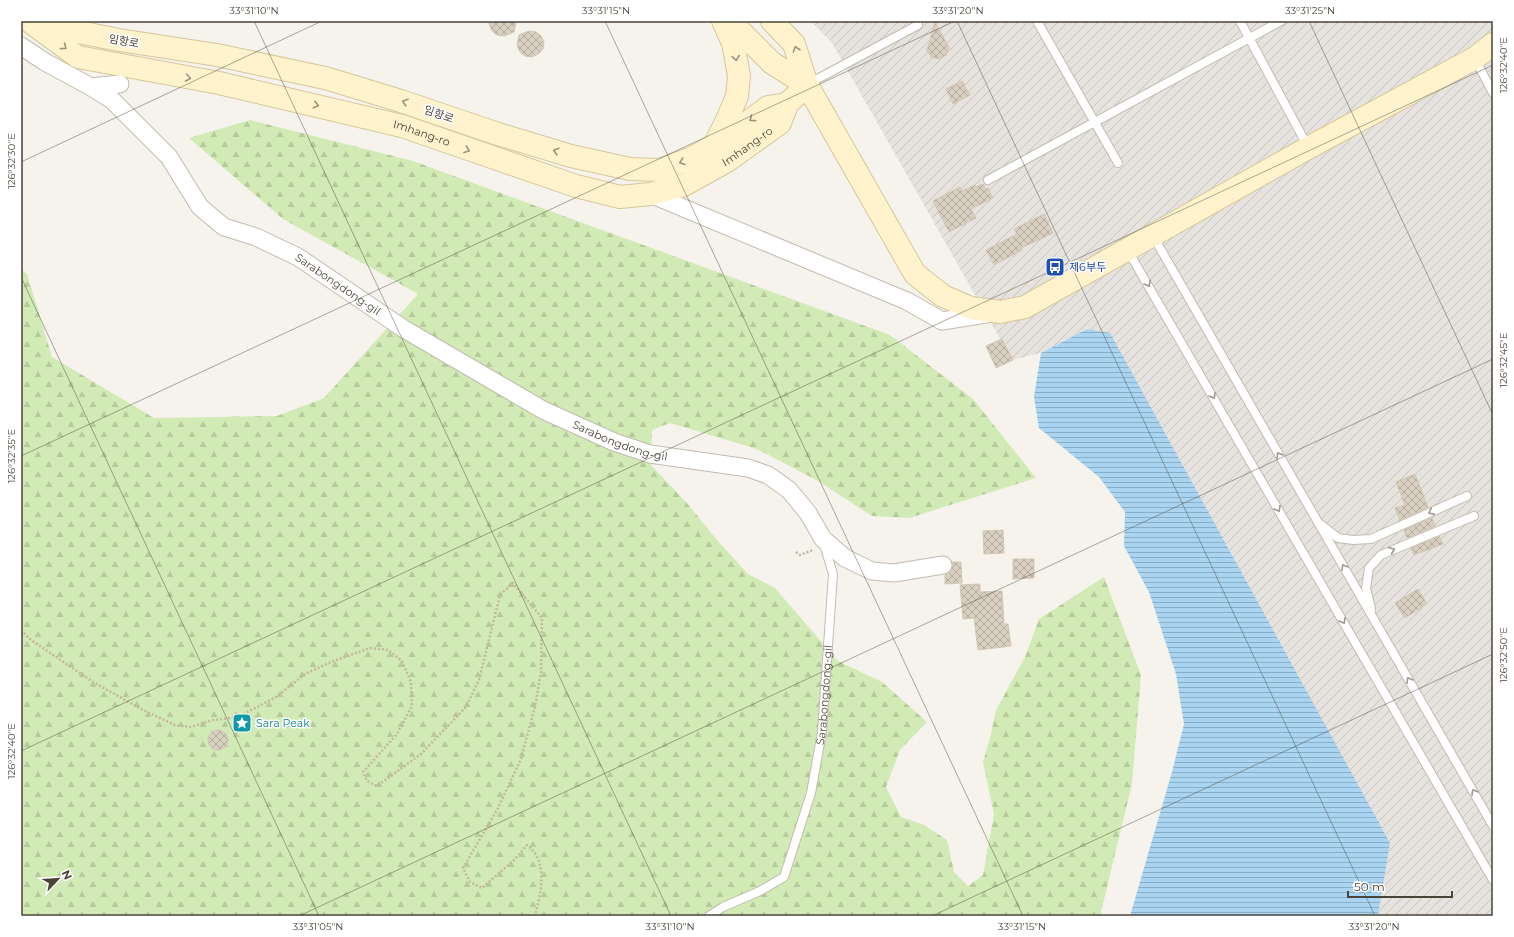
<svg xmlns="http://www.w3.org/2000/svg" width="1514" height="937" font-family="Montserrat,'Noto Sans KR',sans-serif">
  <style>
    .industrial { fill: url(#industrial-furrows) }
    .forest { fill: url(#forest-firs) }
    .water { fill: url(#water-rules) }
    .building { fill: url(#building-cross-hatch); stroke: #d3c7b4 }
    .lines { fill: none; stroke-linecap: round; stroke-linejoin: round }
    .lane-casing { stroke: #c2bbae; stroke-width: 10 }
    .street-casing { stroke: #c2bbae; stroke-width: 19 }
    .secondary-casing { stroke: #d6c79b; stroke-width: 24 }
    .path { stroke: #c4b79f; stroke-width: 2.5; stroke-dasharray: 2 2; stroke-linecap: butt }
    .lane { stroke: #fff; stroke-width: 8 }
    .street { stroke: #fff; stroke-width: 17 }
    .secondary { stroke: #fff3cd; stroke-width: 22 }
    .oneway { stroke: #9c937c }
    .oneway2 { stroke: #9c9892 }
    .ticks { fill: none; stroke: #4b4439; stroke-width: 1; stroke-opacity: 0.45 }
    .labels { text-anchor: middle; stroke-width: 3; stroke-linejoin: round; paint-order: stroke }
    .street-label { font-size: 11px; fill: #4b4439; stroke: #fff }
    .transit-label { font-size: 11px; fill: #164399; stroke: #fff; text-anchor: start }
    .culture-label { font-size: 11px; fill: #0d838f; stroke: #fff; text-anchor: start }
    .neatline { fill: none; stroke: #4b4439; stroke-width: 1.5 }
    .ticks-label { font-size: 10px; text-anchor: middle; fill: #4b4439 }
  </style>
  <defs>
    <pattern id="industrial-furrows" width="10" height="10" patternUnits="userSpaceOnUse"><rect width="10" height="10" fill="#e6e2dd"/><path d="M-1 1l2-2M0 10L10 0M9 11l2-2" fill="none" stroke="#c7c3be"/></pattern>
    <pattern id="forest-firs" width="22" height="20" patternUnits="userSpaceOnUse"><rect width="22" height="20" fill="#d2eab5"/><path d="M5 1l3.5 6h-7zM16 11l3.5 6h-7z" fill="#b6ca9c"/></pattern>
    <pattern id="water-rules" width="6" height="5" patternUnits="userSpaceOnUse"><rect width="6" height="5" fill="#a9d4f2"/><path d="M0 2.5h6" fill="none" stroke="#8caec5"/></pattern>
    <pattern id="building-cross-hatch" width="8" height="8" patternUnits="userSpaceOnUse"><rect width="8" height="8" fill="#d8cfc1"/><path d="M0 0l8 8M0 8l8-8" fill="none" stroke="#b1aa9e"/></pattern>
  </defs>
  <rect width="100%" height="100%" fill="#f6f3ec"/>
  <path class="industrial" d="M811,21H1493V916H1378L1390,843L1087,329L1041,353L1012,360L832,43Z"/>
  <path class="forest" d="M250,120L413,161L890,335L973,399L1036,478L909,518L872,516L818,481L757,449L670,423L652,430L651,465L686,502L717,540L748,574L775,588L838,661L882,682L927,722L900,750L886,787L901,817L924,825L947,840L954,872L968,886L983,875L994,814L983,762L990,738L996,710L1025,657L1039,619L1104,577L1141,675L1132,784L1100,916H21V269L27,274L52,357L154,418L277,416L324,398L418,294L283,219L189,138Z"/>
  <path class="water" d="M1087,329L1110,333L1390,843L1378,916H1130L1172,772L1184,724L1176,674L1149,592L1124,546L1125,512L1099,477L1039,428L1034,397L1041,353Z"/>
  <g class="building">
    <path d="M488,21H516L514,32L504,36L497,35L492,31Z"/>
    <path d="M935,22L949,48L946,55L938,59L931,57L927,50Z"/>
    <path d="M529,31L536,32L541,36L544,42L543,49L538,54L532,57L525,56L520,52L517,45L519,35Z"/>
    <path d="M962,81L970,95L953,104L946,89Z"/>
    <path d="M983,184L985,189L988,188L993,198L971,209L976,218L949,232L933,201L960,187L962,191L975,185L976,187Z"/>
    <path d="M1044,214L1053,233L1021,248L1022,250L994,265L986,250L1017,234L1014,229Z"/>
    <path d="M1002,339L1013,360L996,368L986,346Z"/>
    <path d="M1415,474L1428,507L1400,520L1395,508L1405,505L1396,482Z"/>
    <path d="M1432,518L1435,526L1407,538L1404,530Z"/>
    <path d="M1003,530L1004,553L984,554L983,531Z"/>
    <path d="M1439,536L1443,544L1414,555L1411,548Z"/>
    <path d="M1013,559H1034V578L1013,579Z"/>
    <path d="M952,562H961L962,583L945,584V575L949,573L952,569Z"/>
    <path d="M980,584V592L1002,591L1004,624H1008L1011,646L978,650L974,618L963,619L960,585Z"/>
    <path d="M1418,589L1427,604L1405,618L1395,603Z"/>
    <circle cx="218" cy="740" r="10"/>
  </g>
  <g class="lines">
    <defs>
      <g id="lane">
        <path d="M1037,21L1118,163"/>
        <path d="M1240,21L1308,147"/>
        <path d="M1475,59L1493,93"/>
        <path d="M808,84L918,25"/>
        <path d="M988,180L1281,21"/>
        <path d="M1153,236L1493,826"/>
        <path d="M1128,251L1493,880"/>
        <path d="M1320,524L1338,538L1353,540L1371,539L1467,496"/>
        <path d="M1371,609L1366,588L1369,568L1381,555L1474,516"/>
        <path id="s1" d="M709,916L723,907L760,891L784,877L811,793L822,732L833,574L824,544"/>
      </g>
      <g id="street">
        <path id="s2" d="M21,46L45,62L91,87L112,100L169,157L200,207L224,227L256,237L298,257L404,329L543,410L614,442L650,454L748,468L768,475L789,490L808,513L823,539L845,558L872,571L894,573L943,565"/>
        <path d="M91,87L120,84"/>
        <path d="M650,194L907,301L942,321L986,314"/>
      </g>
      <g id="secondary">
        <path id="s3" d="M29,21L78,57L219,83L402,126L576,186L620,197L650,194L684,185L727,161L780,123L787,104L807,85"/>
        <path d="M730,21L772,63L807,85"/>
        <path d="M772,21L794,44L807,85L915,274L943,296L971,308L1000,312L1025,307L1308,148L1475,58L1493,44"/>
        <path d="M38,24L119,40L217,55L325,78L401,101L498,134L571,156L630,169L660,170L692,158L714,146L727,120L737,96L739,76L733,43L723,21"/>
        <path d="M717,145L768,107L787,104"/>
      </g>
    </defs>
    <use href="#lane" class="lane-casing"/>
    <use href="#street" class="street-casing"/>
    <use href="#secondary" class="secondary-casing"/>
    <g class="path">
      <path d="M796,552L800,555L813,550"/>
      <path d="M21,630L31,640L93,682L143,710L175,725L191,727L213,720L238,717L276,697L305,674L331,662L370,648L388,650L402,661L411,682L412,706L397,734L363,772L367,781L377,786L421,754L466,707L479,680L500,595L513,583L542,618L541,672L535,706L521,759L497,810L463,868L470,882L482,888L514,860L527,845C549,862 541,893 535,916"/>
    </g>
    <use href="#lane" class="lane"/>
    <use href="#street" class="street"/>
    <use href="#secondary" class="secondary"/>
  </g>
  <defs><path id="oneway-chevron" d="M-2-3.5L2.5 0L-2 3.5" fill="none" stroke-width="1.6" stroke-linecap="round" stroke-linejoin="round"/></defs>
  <g class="oneway">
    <use href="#oneway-chevron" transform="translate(64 47) rotate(37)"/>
    <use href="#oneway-chevron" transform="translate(796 49) rotate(-109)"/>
    <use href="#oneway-chevron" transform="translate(736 58) rotate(81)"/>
    <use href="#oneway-chevron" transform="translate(188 78) rotate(10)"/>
    <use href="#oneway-chevron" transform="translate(405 102) rotate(-162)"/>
    <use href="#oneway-chevron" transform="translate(316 105) rotate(13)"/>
    <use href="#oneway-chevron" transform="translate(752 119) rotate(144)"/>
    <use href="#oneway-chevron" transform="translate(467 150) rotate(20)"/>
    <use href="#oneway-chevron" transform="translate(556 151) rotate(-163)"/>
    <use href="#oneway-chevron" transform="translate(682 162) rotate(160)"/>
  </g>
  <g class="oneway2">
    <use href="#oneway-chevron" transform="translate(1148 284) rotate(60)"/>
    <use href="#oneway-chevron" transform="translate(1213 396) rotate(60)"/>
    <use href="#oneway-chevron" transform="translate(1279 455) rotate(-120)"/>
    <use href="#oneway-chevron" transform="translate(1278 509) rotate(60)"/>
    <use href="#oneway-chevron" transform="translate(1431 512) rotate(156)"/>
    <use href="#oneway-chevron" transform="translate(1392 550) rotate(-23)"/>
    <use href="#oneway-chevron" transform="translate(1344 567) rotate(-120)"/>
    <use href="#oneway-chevron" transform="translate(1343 621) rotate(60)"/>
    <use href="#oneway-chevron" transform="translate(1409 680) rotate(-120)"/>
    <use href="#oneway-chevron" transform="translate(1474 792) rotate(-120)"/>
  </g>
  <path class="ticks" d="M254,21L671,916M605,21L1023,916M957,21L1375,916M1309,21L1493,415M21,162L322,21M21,277L319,916M21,456L955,21M21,751L1493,65M299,916L1493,359M932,916L1493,654"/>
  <defs>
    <symbol id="bus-square" viewBox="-11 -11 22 22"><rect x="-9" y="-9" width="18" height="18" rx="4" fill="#1a4fb4" stroke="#fff"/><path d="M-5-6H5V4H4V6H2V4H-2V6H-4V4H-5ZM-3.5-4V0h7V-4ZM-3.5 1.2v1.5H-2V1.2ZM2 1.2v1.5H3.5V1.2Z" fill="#fff"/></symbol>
    <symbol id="sight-square" viewBox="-11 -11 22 22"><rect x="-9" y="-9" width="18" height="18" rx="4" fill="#0f9aa8" stroke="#fff"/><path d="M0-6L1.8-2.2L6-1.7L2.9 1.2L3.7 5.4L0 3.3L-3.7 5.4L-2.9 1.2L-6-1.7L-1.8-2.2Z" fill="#fff"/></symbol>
  </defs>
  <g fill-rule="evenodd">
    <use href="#bus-square" x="1044" y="256" width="22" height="22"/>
    <use href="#sight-square" x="231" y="712" width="22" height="22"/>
  </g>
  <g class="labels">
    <g class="street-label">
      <text transform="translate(124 41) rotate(10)" y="4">임항로</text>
      <text transform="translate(439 114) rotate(19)" y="4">임항로</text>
      <text dy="4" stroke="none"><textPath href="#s3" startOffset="413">Imhang-ro</textPath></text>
      <text dy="4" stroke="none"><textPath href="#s3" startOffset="761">Imhang-ro</textPath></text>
      <text dy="4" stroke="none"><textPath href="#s2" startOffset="405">Sarabongdong-gil</textPath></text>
      <text dy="4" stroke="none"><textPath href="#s2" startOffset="729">Sarabongdong-gil</textPath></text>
      <text dy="4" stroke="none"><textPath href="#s1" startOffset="272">Sarabongdong-gil</textPath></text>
    </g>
    <g class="transit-label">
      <text x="1069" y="271">제6부두</text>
    </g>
    <g class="culture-label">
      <text x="256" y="727">Sara Peak</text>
    </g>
  </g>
  <rect width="1514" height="937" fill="none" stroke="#ffffff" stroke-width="44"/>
  <g transform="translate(58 879) rotate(65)" stroke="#ffffff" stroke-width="3" paint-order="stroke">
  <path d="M0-3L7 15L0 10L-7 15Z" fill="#4b4439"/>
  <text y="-6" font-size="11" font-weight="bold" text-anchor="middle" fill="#4b4439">N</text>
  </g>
  <path d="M1348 891v6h104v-6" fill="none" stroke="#4b4439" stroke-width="2"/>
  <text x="1354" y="891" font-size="12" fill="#4b4439" stroke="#ffffff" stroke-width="3" paint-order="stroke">50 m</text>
  <rect x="22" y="22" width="1470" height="893" class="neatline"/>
  <g class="ticks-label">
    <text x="254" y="14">33°31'10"N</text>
    <text x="606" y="14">33°31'15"N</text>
    <text x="958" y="14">33°31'20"N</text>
    <text x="1310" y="14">33°31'25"N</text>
    <text transform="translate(1503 65) rotate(-90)" y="4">126°32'40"E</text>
    <text transform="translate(11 161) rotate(-90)" y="4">126°32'30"E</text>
    <text transform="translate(1503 360) rotate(-90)" y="4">126°32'45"E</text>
    <text transform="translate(11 456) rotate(-90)" y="4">126°32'35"E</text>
    <text transform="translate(1503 655) rotate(-90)" y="4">126°32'50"E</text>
    <text transform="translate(11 751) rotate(-90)" y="4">126°32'40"E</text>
    <text x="318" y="930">33°31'05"N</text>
    <text x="670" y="930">33°31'10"N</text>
    <text x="1022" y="930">33°31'15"N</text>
    <text x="1374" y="930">33°31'20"N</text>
  </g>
</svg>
